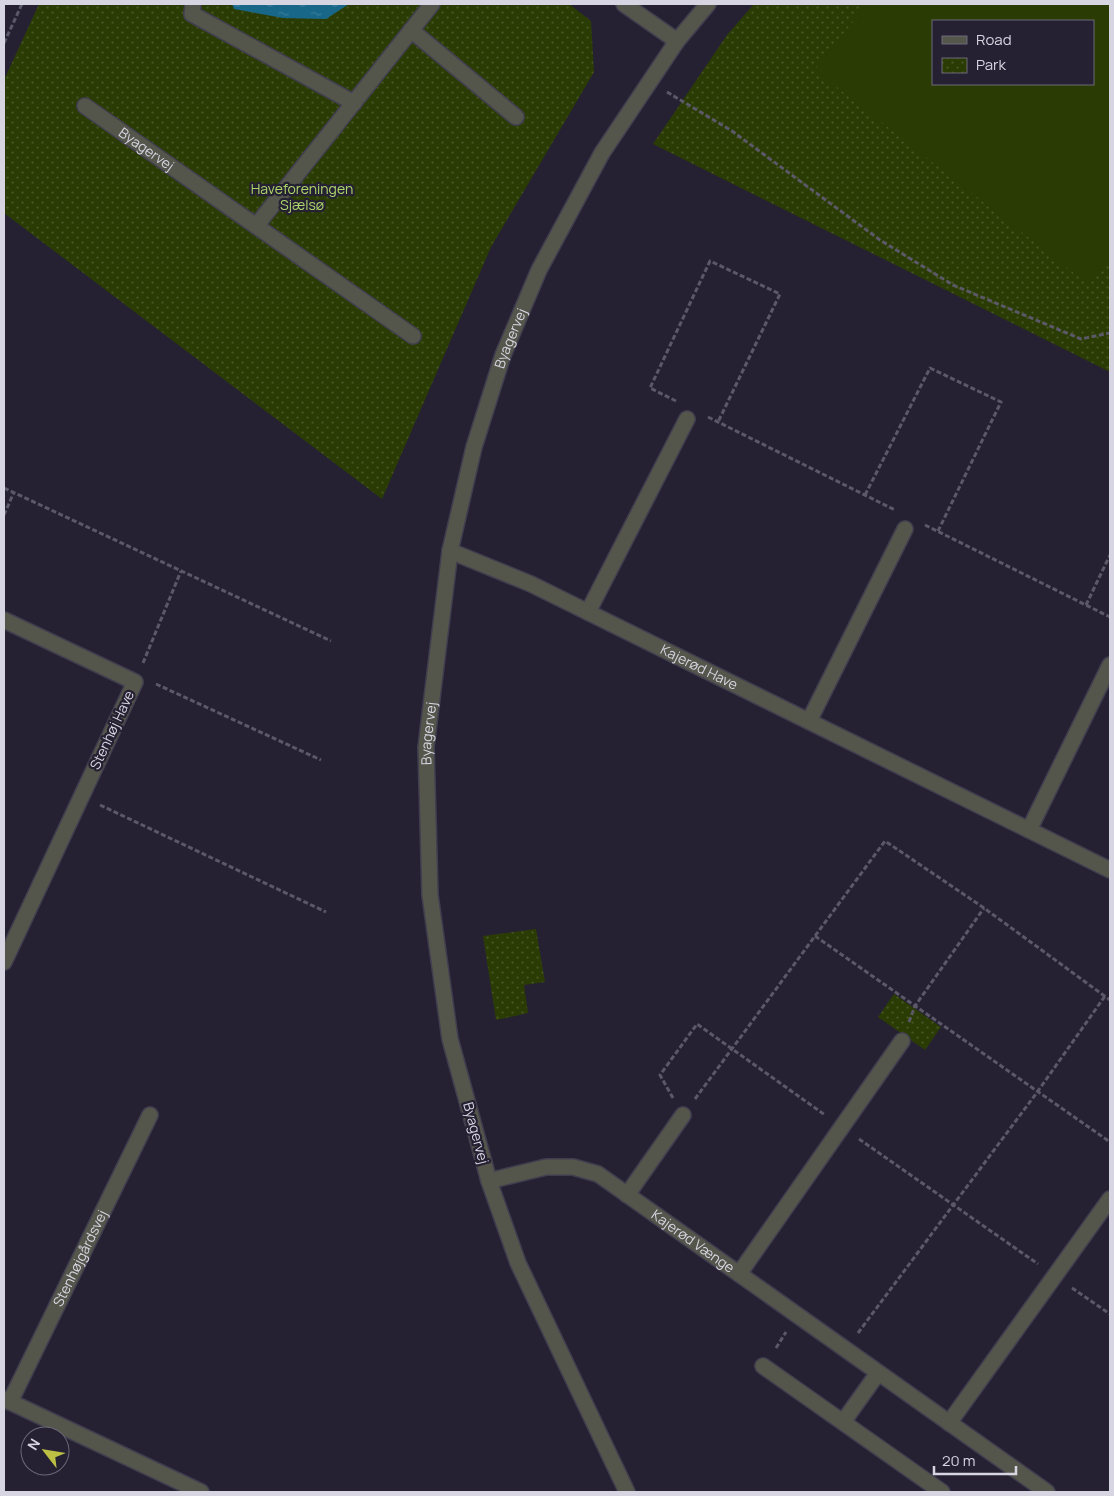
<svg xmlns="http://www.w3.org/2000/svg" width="1114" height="1496" font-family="Manrope,sans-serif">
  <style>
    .park { fill: url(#park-dots); fill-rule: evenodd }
    .pitch { fill: #2a3c03; fill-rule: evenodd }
    .water { fill: url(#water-ripples) }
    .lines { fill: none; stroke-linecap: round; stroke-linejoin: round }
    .minor-casing { stroke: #413e4f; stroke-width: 18 }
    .path { stroke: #5b5868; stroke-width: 3; stroke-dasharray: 5 2.5; stroke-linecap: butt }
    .minor { stroke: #54564c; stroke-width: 15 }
    .labels { text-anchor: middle; stroke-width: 4.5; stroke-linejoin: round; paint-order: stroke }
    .street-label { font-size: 14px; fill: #d7d5e1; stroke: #252133 }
    .park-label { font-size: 14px; fill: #add66b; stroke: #252133 }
  </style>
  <defs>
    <pattern id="park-dots" width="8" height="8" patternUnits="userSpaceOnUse" patternTransform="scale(1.25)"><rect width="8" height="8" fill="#2a3c03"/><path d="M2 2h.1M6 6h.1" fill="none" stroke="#485727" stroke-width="1.8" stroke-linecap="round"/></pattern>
    <pattern id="water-ripples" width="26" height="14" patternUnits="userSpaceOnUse" patternTransform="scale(1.25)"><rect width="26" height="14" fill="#186788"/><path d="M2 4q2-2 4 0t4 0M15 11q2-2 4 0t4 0" fill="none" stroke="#397c98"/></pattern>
  </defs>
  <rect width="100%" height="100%" fill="#252133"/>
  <g class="park">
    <path d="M39,4H569L591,21L594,72L491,247L382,499L4,213V80Z"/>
    <path d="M754,4H1110V372L653,144L727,35ZM933,21H1093V84H933Z"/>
    <path d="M536,929L545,982L524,985L528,1013L496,1020L483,936Z"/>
    <path d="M894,994L941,1027L925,1050L878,1017Z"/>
  </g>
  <path class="pitch" d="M867,4H1110V258L1089,285L815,70ZM933,21H1093V84H933Z"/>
  <path class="water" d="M232,4H349L326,19L283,18L234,9Z"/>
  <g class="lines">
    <defs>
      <g id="minor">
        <path d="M193,4L192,14L354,103"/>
        <path d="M624,4L677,41"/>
        <path d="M411,30L516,117"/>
        <path id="s1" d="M85,106L413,336"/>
        <path d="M256,226L432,4"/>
        <path id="s2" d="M450,551L531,584L1110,870"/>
        <path d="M588,612L687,419"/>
        <path d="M4,620L135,682L4,962"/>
        <path d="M809,721L905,529"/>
        <path d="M1029,830L1110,665"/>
        <path id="s3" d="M489,1181L546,1167H573L598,1174L1047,1492"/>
        <path d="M627,1195L683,1115"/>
        <path d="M739,1274L902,1041"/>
        <path d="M763,1366L942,1492"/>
        <path d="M4,1399L201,1492"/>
        <path id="s4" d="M10,1402L150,1115"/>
        <path d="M843,1422L878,1373"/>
        <path d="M949,1423L1110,1199"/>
        <path id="s5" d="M627,1492L518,1263L489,1181L450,1039L430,895L426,747L450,551L474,447L503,355L539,270L602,153L677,41L708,4"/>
      </g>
    </defs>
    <use href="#minor" class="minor-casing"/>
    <g class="path">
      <path d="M4,43L22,4"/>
      <path d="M667,92L732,131L880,240L953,285L1081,339L1110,333"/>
      <path d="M676,401L650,388L710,261L780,294L718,422"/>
      <path d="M708,417L895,510"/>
      <path d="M4,488L331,641"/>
      <path d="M865,495L930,368L1001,402L938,531"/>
      <path d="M4,515L14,492"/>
      <path d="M925,525L1110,617"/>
      <path d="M1086,605L1110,555"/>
      <path d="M143,663L181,571"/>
      <path d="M156,684L321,760"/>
      <path d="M100,805L326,912"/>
      <path d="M815,936L1110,1142"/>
      <path d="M909,1022L915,1006L984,908"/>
      <path d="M673,1098L660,1075L697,1024L825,1115"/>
      <path d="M695,1099L885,841L984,908L1110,1000"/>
      <path d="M859,1139L1038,1264"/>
      <path d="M1072,1288L1110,1314"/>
      <path d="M858,1333L1038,1091L1105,996"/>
      <path d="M776,1348L786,1332"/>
    </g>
    <use href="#minor" class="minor"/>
  </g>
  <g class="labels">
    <g class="street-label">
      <text dy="5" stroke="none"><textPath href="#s1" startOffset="75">Byagervej</textPath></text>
      <text dy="5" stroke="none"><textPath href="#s5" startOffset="1200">Byagervej</textPath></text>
      <text dy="5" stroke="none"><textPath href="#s2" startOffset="275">Kajerød Have</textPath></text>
      <text transform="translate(112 730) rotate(-65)" y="5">Stenhøj Have</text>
      <text dy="5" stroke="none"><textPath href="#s5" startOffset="795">Byagervej</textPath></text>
      <text transform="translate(476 1133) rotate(75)" y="5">Byagervej</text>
      <text dy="5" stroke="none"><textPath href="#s3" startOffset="228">Kajerød Vænge</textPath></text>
      <text dy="5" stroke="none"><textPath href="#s4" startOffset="160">Stenhøjgårdsvej</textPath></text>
    </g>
    <g class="park-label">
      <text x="302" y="194">Haveforeningen<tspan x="302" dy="16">Sjælsø</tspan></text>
    </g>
  </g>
  <rect width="1114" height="1496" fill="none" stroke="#d7d5e1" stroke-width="10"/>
  <rect x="932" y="20" width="162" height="65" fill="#252133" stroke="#6c6979"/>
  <rect x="942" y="36" width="25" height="8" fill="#54564c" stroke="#6c6979"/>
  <text x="976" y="45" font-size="15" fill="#d7d5e1">Road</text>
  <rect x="942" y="58" width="25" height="15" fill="url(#park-dots)" stroke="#6c6979"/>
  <text x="976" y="70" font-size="15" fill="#d7d5e1">Park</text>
  <g transform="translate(45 1451) rotate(301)"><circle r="24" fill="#252133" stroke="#6c6979"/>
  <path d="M0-4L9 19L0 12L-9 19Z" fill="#bcbf44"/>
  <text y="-8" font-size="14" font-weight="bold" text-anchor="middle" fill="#d7d5e1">N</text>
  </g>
  <path d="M934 1466v8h82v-8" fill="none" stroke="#d7d5e1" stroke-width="2.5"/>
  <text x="942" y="1466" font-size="15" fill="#d7d5e1" stroke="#252133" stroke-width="4" paint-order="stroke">20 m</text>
</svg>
